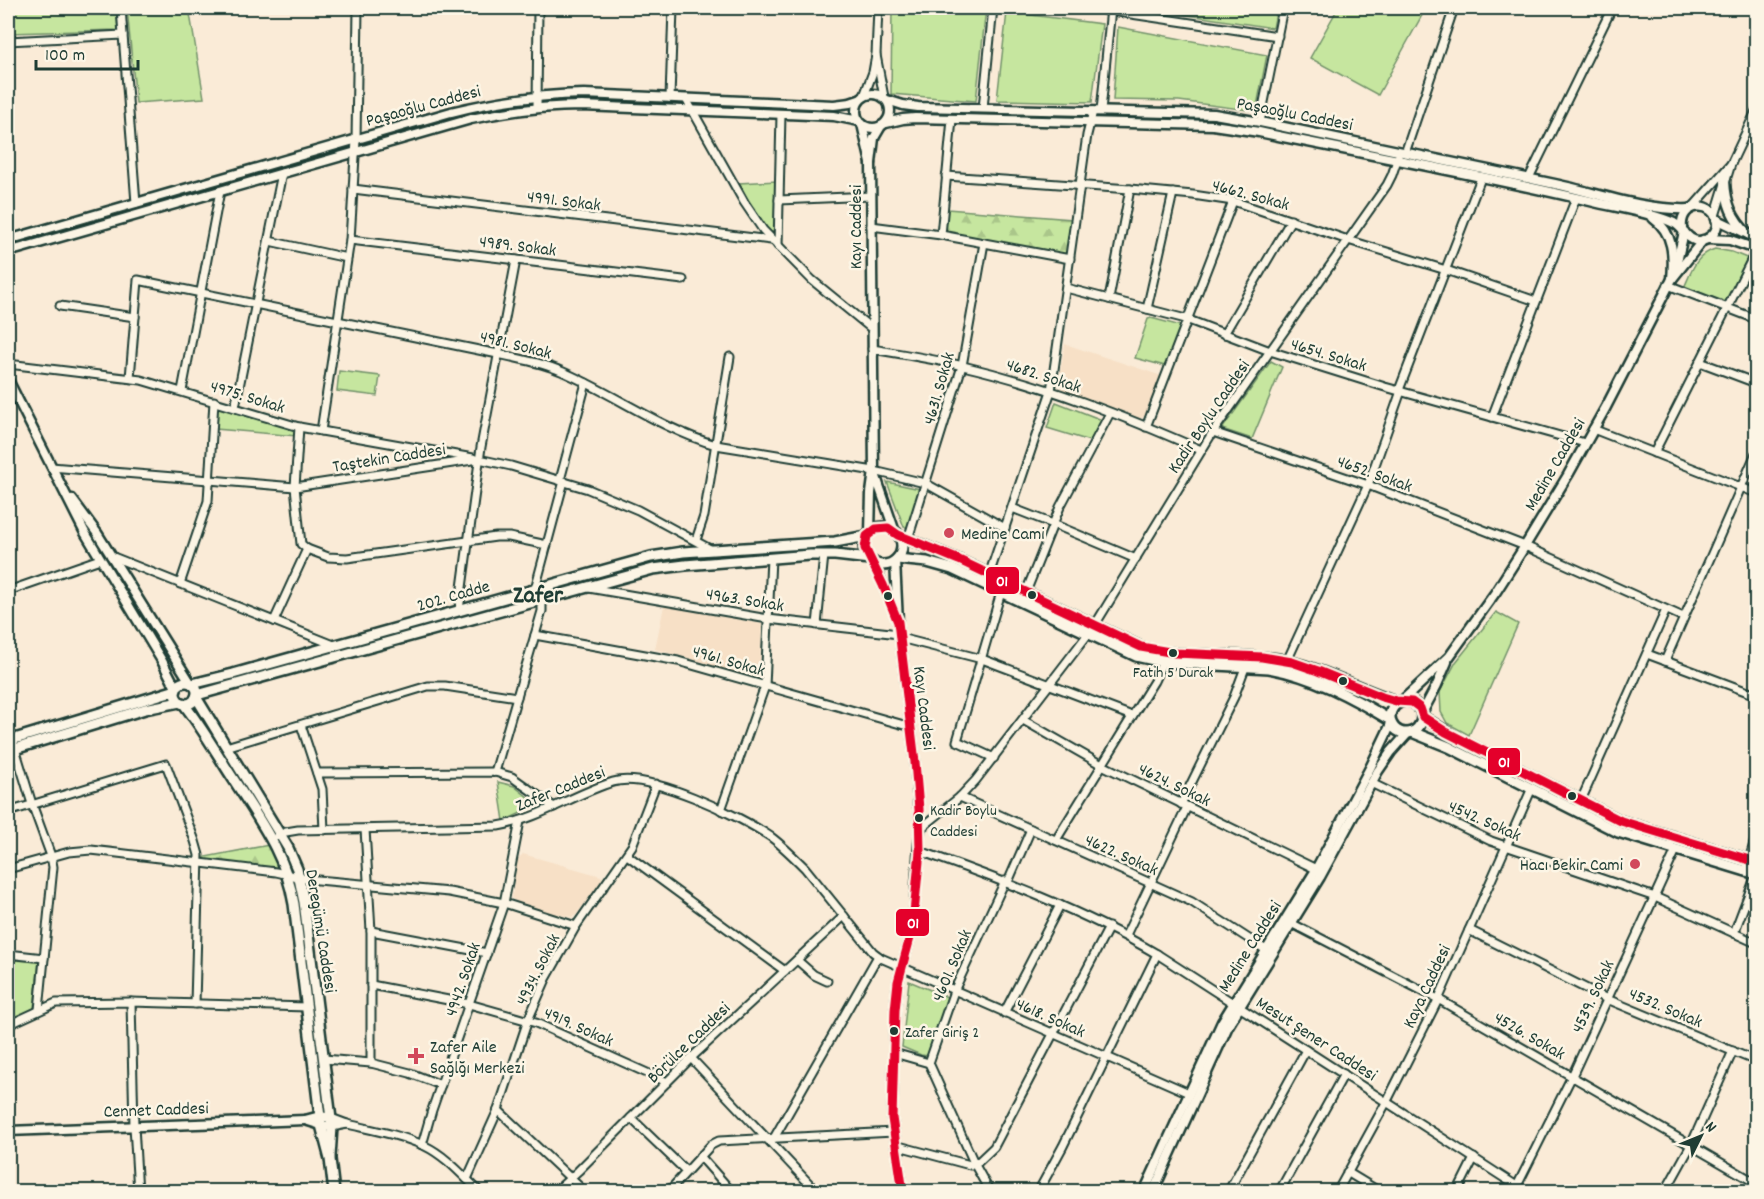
<svg xmlns="http://www.w3.org/2000/svg" width="1764" height="1199" font-family="Dekko,sans-serif">
  <style>
    .built { fill: #f7e0c6 }
    .green { fill: #c6e69f; stroke: #72926a; stroke-width: 1.5 }
    .forest { fill: url(#forest-firs); stroke: #72926a; stroke-width: 1.5 }
    .lines { fill: none; stroke-linecap: round; stroke-linejoin: round }
    .minor-casing { stroke: #1f3d34; stroke-width: 11 }
    .tertiary-casing { stroke: #1f3d34; stroke-width: 13 }
    .secondary-casing { stroke: #1f3d34; stroke-width: 14 }
    .minor { stroke: #fcf5e5; stroke-width: 7 }
    .tertiary { stroke: #fcf5e5; stroke-width: 8 }
    .secondary { stroke: #fcf5e5; stroke-width: 9 }
    .bus-1-casing { stroke: #fcf5e5; stroke-width: 14 }
    .bus-1 { stroke: #e4002b; stroke-width: 9 }
    .poi-dot { fill: #d1495b; stroke: #fcf5e5; stroke-width: 2 }
    .bus-dot { fill: #1f3d34; stroke: #fcf5e5; stroke-width: 2 }
    .labels { text-anchor: middle; stroke-width: 5; stroke-linejoin: round; paint-order: stroke }
    .bus-label { font-size: 16px; fill: #1f3d34; stroke: #fcf5e5; text-anchor: start }
    .street-label { font-size: 18px; fill: #1f3d34; stroke: #fcf5e5 }
    .poi-label { font-size: 18px; fill: #1f3d34; stroke: #fcf5e5; text-anchor: start }
    .district-label { font-size: 24px; font-weight: bold; fill: #1f3d34; stroke: #fcf5e5 }
    .line-badge { stroke: #fcf5e5; stroke-width: 2 }
    .badge-label { font-size: 16px; text-anchor: middle; font-weight: bold; fill: #fff }
  </style>
  <defs>
    <pattern id="forest-firs" width="22" height="20" patternUnits="userSpaceOnUse" patternTransform="scale(1.5)"><rect width="22" height="20" fill="#c6e69f"/><path d="M5 1l3.5 6h-7zM16 11l3.5 6h-7z" fill="#aac68a"/></pattern>
  </defs>
  <rect width="100%" height="100%" fill="#faebd7"/>
  <filter id="ink" filterUnits="userSpaceOnUse"><feTurbulence type="fractalNoise" baseFrequency=".0167" numOctaves="2"/><feDisplacementMap in="SourceGraphic" scale="12" xChannelSelector="R" yChannelSelector="G"/><feConvolveMatrix kernelMatrix="1 2 1 2 8 2 1 2 1" color-interpolation-filters="sRGB"/></filter>
  <g filter="url(#ink)">
    <g class="built">
      <path d="M1065,344L1162,376L1145,416L1139,419L1132,417L1065,392L1058,384Z"/>
      <path d="M664,606L762,624L759,679L655,649Z"/>
      <path d="M523,854L601,876L603,879L576,915L572,917L554,914L516,902L512,898L517,860Z"/>
    </g>
    <g class="green">
      <path d="M8,8H116L118,30L8,33Z"/>
      <path d="M127,8H189L204,98L136,103Z"/>
      <path d="M892,8H986L976,101L891,94Z"/>
      <path d="M1143,8H1277L1273,28Z"/>
      <path d="M1338,8H1426L1378,95L1310,58Z"/>
      <path d="M1007,12L1102,24L1092,102L997,100Z"/>
      <path d="M1118,27L1267,55L1256,111L1179,101L1113,100Z"/>
      <path d="M777,181V226L771,234L759,219L739,183Z"/>
      <path d="M1715,249L1732,252L1749,259L1726,306L1683,290C1691,273 1695,255 1715,249Z"/>
      <path d="M1151,318L1181,326L1165,366L1135,358L1148,319Z"/>
      <path d="M1271,361L1282,367L1252,439L1222,429Z"/>
      <path d="M339,371L380,376L377,396L337,391Z"/>
      <path d="M1056,402L1102,420L1090,441L1047,428Z"/>
      <path d="M216,406L298,428L297,436L215,429Z"/>
      <path d="M887,482L920,489L921,491L910,527H904Z"/>
      <path d="M1496,612L1518,624L1469,735L1447,723L1441,712L1440,692L1456,662Z"/>
      <path d="M498,782L514,786L538,805L504,821Z"/>
      <path d="M8,960L39,961L34,1008L8,1022Z"/>
      <path d="M909,981L947,997L929,1056L921,1055L902,1047Z"/>
    </g>
    <g class="forest">
      <path d="M947,209L1072,219L1067,255L946,233Z"/>
      <path d="M269,845L278,862L279,868L205,861V857Z"/>
    </g>
    <g class="lines">
      <defs>
        <g id="minor">
          <path d="M1091,8L1278,36"/>
          <path d="M123,35L136,203"/>
          <path d="M8,41L123,35L121,8"/>
          <path d="M876,55L878,8"/>
          <path d="M864,96L873,72L876,55L884,97"/>
          <path d="M670,98L673,8"/>
          <path d="M686,99L744,202L763,230L812,280L872,329"/>
          <path d="M537,108L538,8"/>
          <path d="M983,108L993,8"/>
          <path d="M1101,111L1111,8"/>
          <path d="M1260,122L1283,8"/>
          <path d="M1405,153L1454,8"/>
          <path d="M1731,164L1756,111"/>
          <path d="M946,176L1130,189L1193,195L1233,201L1348,240L1446,270L1536,301"/>
          <path d="M1529,178L1612,8"/>
          <path d="M353,189L771,240"/>
          <path d="M779,200L871,196"/>
          <path d="M1693,207L1731,164L1715,216"/>
          <path d="M871,226L941,235L1070,259"/>
          <path d="M941,235L952,119"/>
          <path d="M350,240L683,280"/>
          <path d="M269,241L347,258"/>
          <path d="M778,246L781,114"/>
          <path d="M1668,285L1756,319"/>
          <path d="M1066,288L1186,319L1270,351L1385,387L1585,443"/>
          <path d="M1109,299L1130,189"/>
          <path d="M60,306L135,317"/>
          <path d="M1147,309L1173,193"/>
          <path d="M1224,334L1291,220"/>
          <path d="M872,349C902,354 933,359 963,366C1045,385 1124,416 1201,450"/>
          <path d="M1700,362L1756,383"/>
          <path d="M8,364L141,380L299,427L473,458"/>
          <path d="M130,378L138,280L498,354C519,359 541,362 561,371C613,393 661,429 716,445L874,471L925,483L1005,528"/>
          <path d="M1399,390L1481,178"/>
          <path d="M182,391L220,191"/>
          <path d="M235,407L282,173"/>
          <path d="M1492,417L1576,198"/>
          <path d="M1146,427L1233,201"/>
          <path d="M1593,429L1756,493"/>
          <path d="M321,431L350,240L356,140L358,8"/>
          <path d="M1213,432L1368,485L1525,546L1683,617"/>
          <path d="M1654,453L1756,251"/>
          <path d="M51,467L295,487L479,459L511,466L588,489L638,510L712,550"/>
          <path d="M560,480L586,383"/>
          <path d="M1012,508L1053,524L1136,559"/>
          <path d="M908,539L962,366L984,243"/>
          <path d="M696,540L704,516L730,357"/>
          <path d="M307,549L328,557L347,558L496,537H509L547,545"/>
          <path d="M111,556L334,645"/>
          <path d="M989,575L1051,391L1087,135L1093,111"/>
          <path d="M180,584L208,501L214,401"/>
          <path d="M589,588L768,619L899,634"/>
          <path d="M535,589L564,481"/>
          <path d="M8,591L100,559"/>
          <path d="M1026,592L1060,507L1110,413"/>
          <path d="M459,610L481,447L516,260"/>
          <path d="M274,621L307,549L301,544L295,487L299,427"/>
          <path d="M817,625L824,555"/>
          <path d="M535,635L678,661L911,727"/>
          <path d="M900,638L982,659L1132,716"/>
          <path d="M1647,654L1756,695"/>
          <path d="M1287,661L1368,485L1401,391"/>
          <path d="M1665,661L1756,453"/>
          <path d="M1023,720L1102,765L1316,869"/>
          <path d="M301,725L322,789L324,830"/>
          <path d="M14,745L32,804L51,856L53,867L39,1010"/>
          <path d="M226,747L428,686H445L517,697"/>
          <path d="M994,758L957,741L1004,582"/>
          <path d="M495,772L542,611V587"/>
          <path d="M317,773L495,772L512,777L554,807"/>
          <path d="M1371,783L1491,841L1655,897L1756,943"/>
          <path d="M960,797L1192,902L1266,950"/>
          <path d="M1181,804L1234,697L1246,665"/>
          <path d="M1579,805L1666,610"/>
          <path d="M721,810L765,686L771,558"/>
          <path d="M8,812L166,764L195,841L199,855L195,1004"/>
          <path d="M365,829L371,931V1063"/>
          <path d="M920,829L960,797L976,780L1095,625L1211,435L1387,185L1392,175L1398,157"/>
          <path d="M277,836L286,832L298,830L498,826C539,819 574,794 613,782C649,771 740,816 771,837C783,846 794,857 805,868L873,952L881,958L1189,1093"/>
          <path d="M1056,840L1154,681L1161,666L1165,651"/>
          <path d="M920,851C1001,880 1082,910 1157,954L1526,1192"/>
          <path d="M627,855L785,971"/>
          <path d="M8,869L69,852L91,850L109,852L276,872L307,879L449,892L504,903L576,926"/>
          <path d="M1746,871L1756,836"/>
          <path d="M1008,882L1031,829"/>
          <path d="M1287,921L1438,999L1756,1183"/>
          <path d="M1469,930L1607,999L1756,1061"/>
          <path d="M371,931L487,953"/>
          <path d="M1734,933L1756,875"/>
          <path d="M1126,935L1187,807"/>
          <path d="M8,954L44,958"/>
          <path d="M797,960L814,975L827,981"/>
          <path d="M371,985L469,1004L536,1023L667,1082"/>
          <path d="M131,1002L134,1126L138,1192"/>
          <path d="M1004,1013L1060,905"/>
          <path d="M8,1025L56,1003L131,1002L307,1007"/>
          <path d="M894,1053L929,1063"/>
          <path d="M691,1058L817,1192"/>
          <path d="M324,1059L371,1063L410,1073L441,1085"/>
          <path d="M498,1110L585,1192"/>
          <path d="M331,1118L347,1124L332,1127"/>
          <path d="M631,1118L686,1171"/>
          <path d="M347,1124C373,1130 401,1135 425,1146C446,1156 463,1176 480,1192"/>
          <path d="M774,1138L878,956"/>
          <path d="M422,1145L432,1110L504,903L520,821"/>
          <path d="M895,1145L970,1165H975L994,1147L1109,927"/>
          <path d="M700,1156L732,1192"/>
          <path d="M1347,1172L1380,1192"/>
          <path d="M467,1179L498,1110L528,1020L546,979L576,926L632,846L656,784"/>
          <path d="M1517,1186L1572,1076L1676,850"/>
          <path d="M555,1192L578,1171L691,1058L844,916"/>
          <path d="M668,1192L711,1145L719,1141L894,1132"/>
          <path d="M990,1192L975,1165L929,1063L954,991L1005,881"/>
          <path d="M1038,1192L1063,1146L1157,954"/>
          <path d="M1228,1192L1306,1050"/>
          <path d="M1279,1192L1344,1074"/>
          <path d="M1337,1192L1387,1101L1438,1000L1532,788"/>
          <path d="M1457,1192L1474,1158"/>
          <path d="M1665,1192L1691,1145L1733,1051"/>
        </g>
        <g id="tertiary">
          <circle cx="873" cy="111" r="17"/>
          <path d="M887,100L903,105L918,107L1214,114L1260,122C1358,143 1457,163 1555,184C1599,193 1644,211 1690,209"/>
          <path d="M886,123L903,119L915,118L1213,125L1259,132C1369,155 1481,175 1590,201C1617,208 1650,212 1674,223C1684,228 1687,241 1699,241C1708,241 1717,233 1717,224C1716,199 1679,201 1682,228"/>
          <path d="M862,124L871,163L874,138L881,126"/>
          <path d="M871,163L874,471"/>
          <path d="M1725,181C1726,203 1732,219 1748,234"/>
          <path d="M1716,219L1756,238"/>
          <path d="M1708,239L1730,240L1756,249"/>
          <path d="M8,240L451,112C495,101 539,95 584,94L834,105L850,103L859,100"/>
          <path d="M8,252L471,119C508,111 544,106 582,106L834,116L859,121"/>
          <path d="M1676,266L1684,232"/>
          <path d="M1672,279L1703,240"/>
          <path d="M8,380L84,531L162,661L176,688"/>
          <path d="M72,499L97,533L190,682"/>
          <path d="M870,533L871,493L874,471L895,532"/>
          <path d="M873,561L895,614"/>
          <path d="M895,561L898,622L915,762L920,829L914,913L911,934L898,982L895,1010L892,1118L903,1192"/>
          <path d="M1403,700L1449,657L1495,593L1525,546L1568,475L1606,407L1672,279C1674,256 1674,233 1653,218"/>
          <path d="M1422,713L1437,685L1447,662"/>
          <path d="M331,1118L320,1116L305,1120L321,1125L332,1127"/>
          <path d="M8,1131L305,1120"/>
          <path d="M1144,1192L1222,1022L1314,873L1371,766L1391,724"/>
          <path d="M1153,1192L1228,1026L1320,877L1378,771L1391,752L1408,733"/>
        </g>
        <g id="secondary">
          <circle cx="883" cy="546" r="19"/>
          <path d="M898,535L959,560L1141,647C1185,659 1233,652 1278,659C1320,667 1359,689 1399,702"/>
          <path d="M897,559L927,562L952,569L1136,656L1163,662L1269,668C1313,676 1352,697 1390,720"/>
          <circle cx="186" cy="693" r="11"/>
          <path d="M192,684L233,674L651,557L683,552L835,542L867,536"/>
          <path d="M197,695L653,569L685,565L810,555H835L870,559"/>
          <path d="M196,697L288,848L297,869L304,902L332,1127L330,1157"/>
          <circle cx="1406" cy="717" r="16"/>
          <path d="M183,703C202,727 217,754 234,780C260,821 286,855 294,904L321,1125L330,1159L334,1192"/>
          <path d="M1423,717L1455,737L1621,821L1756,862"/>
          <path d="M1412,732L1449,747L1618,832L1756,874"/>
          <path d="M8,741L176,690"/>
          <path d="M8,751L145,709L180,702"/>
        </g>
      </defs>
      <use href="#minor" class="minor-casing"/>
      <use href="#tertiary" class="tertiary-casing"/>
      <use href="#secondary" class="secondary-casing"/>
      <use href="#minor" class="minor"/>
      <use href="#tertiary" class="tertiary"/>
      <use href="#secondary" class="secondary"/>
      <defs>
        <path id="bus-1" d="M903,1192L892,1118L895,1010L898,982L911,934L914,913L920,851L919,809L915,762L898,622L883,585L865,548L867,536L876,529L888,528L898,535L959,560L1141,647L1175,653L1262,657L1292,662L1318,671L1382,697L1396,701L1412,702L1420,708L1423,717L1446,732L1621,821L1756,862"/>
      </defs>
      <use href="#bus-1" class="bus-1-casing"/>
      <use href="#bus-1" class="bus-1"/>
    </g>
  </g>
  <g class="poi-dot">
    <circle cx="949" cy="533" r="6"/>
    <circle cx="1635" cy="864" r="6"/>
    <path d="M413 1047h6v6h6v6h-6v6h-6v-6h-6v-6h6z"/>
  </g>
  <g class="bus-dot">
    <circle cx="1032" cy="595" r="5"/>
    <circle cx="888" cy="596" r="5"/>
    <circle cx="1173" cy="653" r="5"/>
    <circle cx="1343" cy="681" r="5"/>
    <circle cx="1572" cy="796" r="5"/>
    <circle cx="919" cy="818" r="5"/>
    <circle cx="894" cy="1031" r="5"/>
  </g>
  <g class="labels">
    <g class="bus-label">
      <text x="1173" y="677" text-anchor="middle">Fatih 5 Durak</text>
      <text x="930" y="815">Kadir Boylu<tspan x="930" dy="21">Caddesi</tspan></text>
      <text x="905" y="1037">Zafer Giriş 2</text>
    </g>
    <g class="street-label">
      <text transform="translate(423 105) rotate(-15)" y="6">Paşaoğlu Caddesi</text>
      <text transform="translate(1295 113) rotate(11)" y="6">Paşaoğlu Caddesi</text>
      <text transform="translate(1251 194) rotate(15)" y="6">4662. Sokak</text>
      <text transform="translate(564 200) rotate(7)" y="6">4991. Sokak</text>
      <text transform="translate(855 227) rotate(-90)" y="6">Kayı Caddesi</text>
      <text transform="translate(518 245) rotate(7)" y="6">4989. Sokak</text>
      <text transform="translate(516 344) rotate(14)" y="6">4981. Sokak</text>
      <text transform="translate(1329 354) rotate(17)" y="6">4654. Sokak</text>
      <text transform="translate(1044 375) rotate(18)" y="6">4682. Sokak</text>
      <text transform="translate(938 388) rotate(-74)" y="6">4631. Sokak</text>
      <text transform="translate(248 396) rotate(17)" y="6">4975. Sokak</text>
      <text transform="translate(1208 416) rotate(-56)" y="6">Kadir Boylu Caddesi</text>
      <text transform="translate(389 457) rotate(-9)" y="6">Taştekin Caddesi</text>
      <text transform="translate(1554 464) rotate(-60)" y="6">Medine Caddesi</text>
      <text transform="translate(1375 473) rotate(20)" y="6">4652. Sokak</text>
      <text transform="translate(453 595) rotate(-16)" y="6">202. Cadde</text>
      <text transform="translate(745 599) rotate(9)" y="6">4963. Sokak</text>
      <text transform="translate(729 660) rotate(16)" y="6">4961. Sokak</text>
      <text transform="translate(925 708) rotate(83)" y="6">Kayı Caddesi</text>
      <text transform="translate(1175 784) rotate(26)" y="6">4624. Sokak</text>
      <text transform="translate(560 788) rotate(-22)" y="6">Zafer Caddesi</text>
      <text transform="translate(1485 820) rotate(24)" y="6">4542. Sokak</text>
      <text transform="translate(1122 854) rotate(24)" y="6">4622. Sokak</text>
      <text transform="translate(322 931) rotate(81)" y="6">Deregümü Caddesi</text>
      <text transform="translate(1249 946) rotate(-58)" y="6">Medine Caddesi</text>
      <text transform="translate(951 965) rotate(-67)" y="6">4601. Sokak</text>
      <text transform="translate(537 969) rotate(-63)" y="6">4934. Sokak</text>
      <text transform="translate(462 979) rotate(-71)" y="6">4942. Sokak</text>
      <text transform="translate(1426 986) rotate(-65)" y="6">Kaya Caddesi</text>
      <text transform="translate(1592 996) rotate(-65)" y="6">4539. Sokak</text>
      <text transform="translate(1666 1007) rotate(23)" y="6">4532. Sokak</text>
      <text transform="translate(1051 1017) rotate(24)" y="6">4618. Sokak</text>
      <text transform="translate(579 1026) rotate(24)" y="6">4919. Sokak</text>
      <text transform="translate(1530 1035) rotate(30)" y="6">4526. Sokak</text>
      <text transform="translate(1317 1038) rotate(33)" y="6">Mesut Şener Caddesi</text>
      <text transform="translate(688 1042) rotate(-44)" y="6">Börülce Caddesi</text>
      <text transform="translate(156 1109) rotate(-2)" y="6">Cennet Caddesi</text>
    </g>
    <g class="poi-label">
      <text x="961" y="539">Medine Cami</text>
      <text x="1623" y="870" text-anchor="end">Hacı Bekir Cami</text>
      <text x="430" y="1052">Zafer Aile<tspan x="430" dy="21">Sağlğı Merkezi</tspan></text>
    </g>
    <g class="district-label">
      <text x="538" y="602">Zafer</text>
    </g>
  </g>
  <g class="line-badge">
    <rect x="985" y="566" width="35" height="29" rx="6" fill="#e4002b"/>
    <rect x="1487" y="747" width="34" height="29" rx="6" fill="#e4002b"/>
    <rect x="895" y="908" width="35" height="29" rx="6" fill="#e4002b"/>
  </g>
  <g class="badge-label">
    <text x="1002" y="586">01</text>
    <text x="1504" y="767">01</text>
    <text x="913" y="928">01</text>
  </g>
  <rect width="1764" height="1199" fill="none" stroke="#fcf5e5" stroke-width="30"/>
  <rect x="15" y="15" width="1734" height="1169" fill="none" stroke="#1f3d34" stroke-width="2" filter="url(#ink)"/>
  <g transform="translate(1701 1136) rotate(47)" stroke="#fcf5e5" stroke-width="4.5" paint-order="stroke">
  <path d="M0-4.5L10 22L0 15L-10 22Z" fill="#1f3d34"/>
  <text y="-9" font-size="16" font-weight="bold" text-anchor="middle" fill="#1f3d34">N</text>
  </g>
  <path d="M36 60v9h102v-9" fill="none" stroke="#1f3d34" stroke-width="3"/>
  <text x="45" y="60" font-size="18" fill="#1f3d34" stroke="#fcf5e5" stroke-width="4.5" paint-order="stroke">100 m</text>
</svg>
